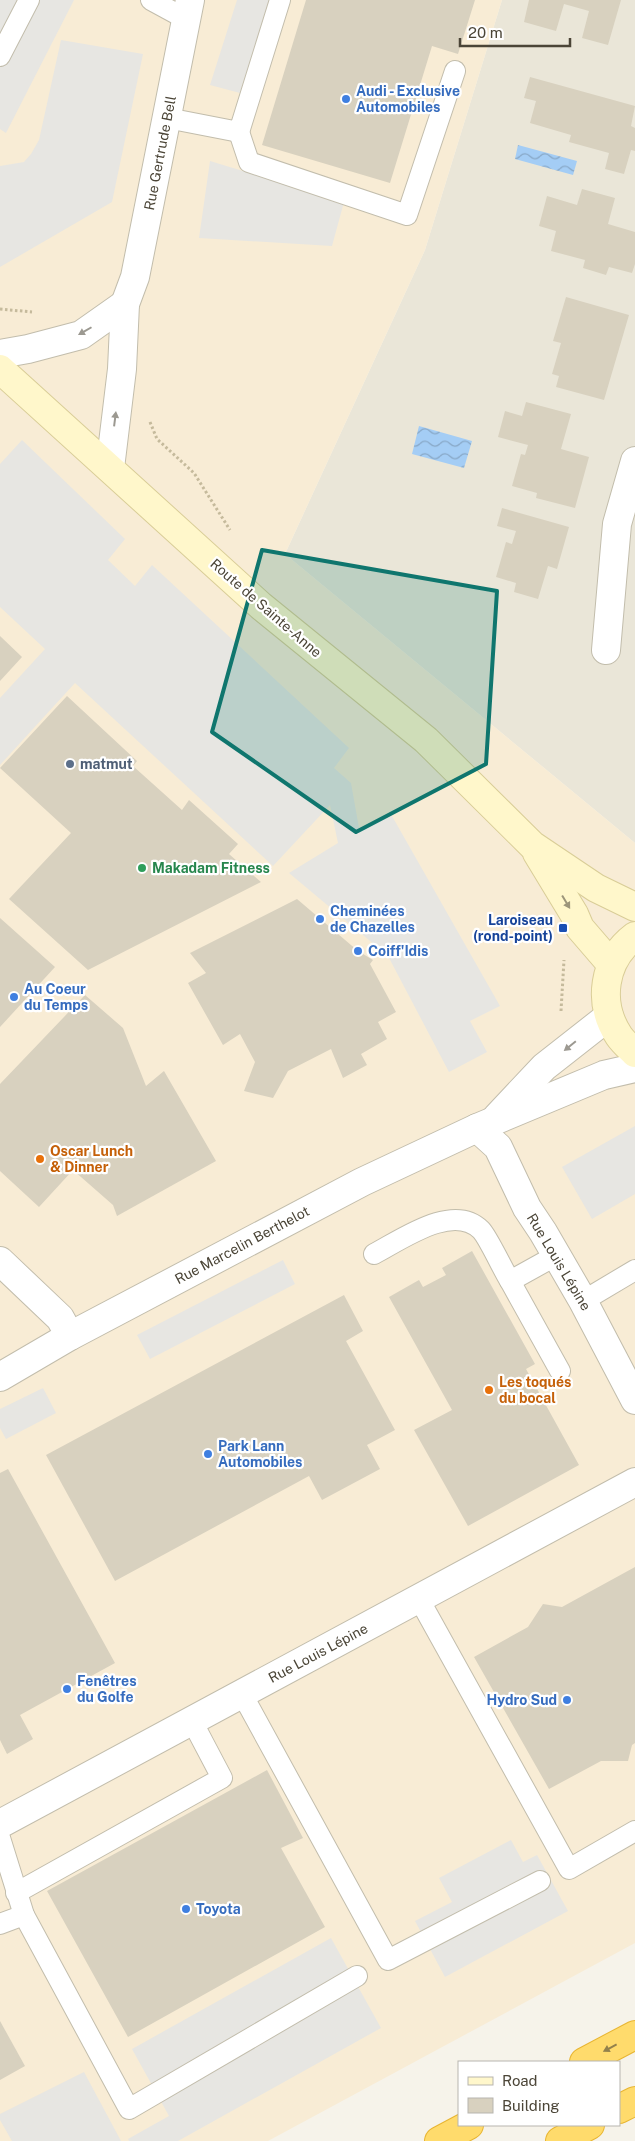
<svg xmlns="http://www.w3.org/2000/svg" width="635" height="2141" font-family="'Public Sans',sans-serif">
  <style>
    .residential { fill: #eae6d8 }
    .commercial { fill: #f8ecd5 }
    .parking { fill: #e7e6e2 }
    .water { fill: url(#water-waves) }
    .building { fill: #d8d1bf }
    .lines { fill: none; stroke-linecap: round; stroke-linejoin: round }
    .lane-casing { stroke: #c2bdac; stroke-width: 22 }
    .street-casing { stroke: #c2bdac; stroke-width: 30 }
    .secondary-casing { stroke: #d9cd97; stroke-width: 30 }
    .highway-casing { stroke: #e8b532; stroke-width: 30 }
    .path { stroke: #c5ba9c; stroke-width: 3; stroke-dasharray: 2.5 2.5; stroke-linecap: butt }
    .lane { stroke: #fff; stroke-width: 20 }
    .street { stroke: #fff; stroke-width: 28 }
    .secondary { stroke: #fff7cb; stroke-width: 28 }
    .highway { stroke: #ffdb6c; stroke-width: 28 }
    .oneway { fill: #9c9991 }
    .oneway2 { fill: #9c957a }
    .oneway3 { fill: #93814c }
    .marked { fill: #0f766e; fill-opacity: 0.2; stroke: #0f766e; stroke-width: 4; stroke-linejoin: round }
    .shop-dot { fill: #3f7fe0; stroke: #fff; stroke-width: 2 }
    .service-dot { fill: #5c6f8a; stroke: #fff; stroke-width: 2 }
    .leisure-dot { fill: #2e9e5b; stroke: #fff; stroke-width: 2 }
    .transit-dot { fill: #1a4fb4; stroke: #fff; stroke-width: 2 }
    .food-dot { fill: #e8710a; stroke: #fff; stroke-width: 2 }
    .labels { text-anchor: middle; stroke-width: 4.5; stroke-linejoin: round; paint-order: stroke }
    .shop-label { font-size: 14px; font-weight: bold; fill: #366cbe; stroke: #fff; text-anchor: start }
    .street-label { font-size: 14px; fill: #4b4537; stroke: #fff }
    .service-label { font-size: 14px; font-weight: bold; fill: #4e5e75; stroke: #fff; text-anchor: start }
    .leisure-label { font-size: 14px; font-weight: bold; fill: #27864d; stroke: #fff; text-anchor: start }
    .transit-label { font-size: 14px; font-weight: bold; fill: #164399; stroke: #fff; text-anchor: end }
    .food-label { font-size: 14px; font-weight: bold; fill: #c56008; stroke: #fff; text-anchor: start }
  </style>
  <defs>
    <pattern id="water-waves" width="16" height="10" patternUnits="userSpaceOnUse" patternTransform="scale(1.25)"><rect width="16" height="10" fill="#a4cdf5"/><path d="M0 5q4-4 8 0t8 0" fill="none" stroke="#88a8c7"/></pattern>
  </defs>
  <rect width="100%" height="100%" fill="#f6f3ea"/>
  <path class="residential" d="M502,0H635V843L285,554L425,250Z"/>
  <path class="commercial" d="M0,0H502L425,250L285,554L635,843V1943L268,2141H0Z"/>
  <g class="parking">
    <path d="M0,0H74L6,133L0,129Z"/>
    <path d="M237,0H269L240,93L210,85Z"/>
    <path d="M61,40L143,54L112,202L0,267V166L24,162L31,154L39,140Z"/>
    <path d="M210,161L344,202L332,246L199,238Z"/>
    <path d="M22,440L125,539L108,560L135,586L152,565L349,748L334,768L351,783L359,828L392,816L500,1006L470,1021L487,1052L449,1072L388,956L289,873L338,843L330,805L273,866L75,683L0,765V698L45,649L0,607V464Z"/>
    <path d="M635,1126V1194L592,1219L562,1167Z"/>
    <path d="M283,1260L295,1284L150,1359L137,1335Z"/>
    <path d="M43,1388L56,1413L6,1439L0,1428V1409Z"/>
    <path d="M511,1840L523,1862L537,1855L568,1911L445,1977L415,1921L452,1902L439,1878Z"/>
    <path d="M331,1938L381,2028L178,2141H129L128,2139L169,2116L132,2049Z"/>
    <path d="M84,2072L121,2141H12L0,2120V2114Z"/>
  </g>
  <g class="water">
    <path d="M518,145L577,161L573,175L515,159Z"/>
    <path d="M419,426L472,441L464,468L412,454Z"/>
  </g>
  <g class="building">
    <path d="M306,0H475L458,54L432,46L390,183L262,145Z"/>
    <path d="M529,0H621L608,45L582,38L589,11L564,4L556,31L524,22Z"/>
    <path d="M530,77L635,106L631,126L635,128V151L631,150L624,174L605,169L609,153L569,142L571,135L530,123L536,101L524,98Z"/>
    <path d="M582,189L615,198L608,224L635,232V264L632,273L609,267L606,275L583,268L585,260L551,251L556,231L539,226L547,196L577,205Z"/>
    <path d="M566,297L629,315L604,400L556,387L559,376L552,374L561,343L553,341Z"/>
    <path d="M526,402L571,414L561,449L589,457L575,508L536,498L537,493L512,486L521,454L525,455L528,445L498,437L505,411L522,416Z"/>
    <path d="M502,508L569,527L557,569L548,566L538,599L514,592L516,583L496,577L506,542L512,544L516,531L497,526Z"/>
    <path d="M0,636L22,657L0,681Z"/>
    <path d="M67,696L137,761L133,766L182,810L189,800L238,844L229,854L261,882L88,970L9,899L71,833L0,768Z"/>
    <path d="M297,899L358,951L373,960L370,964L396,1012L378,1022L387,1039L361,1054L367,1065L343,1078L331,1049L288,1071L273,1098L244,1091L255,1062L240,1034L223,1045L188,983L206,973L190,953Z"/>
    <path d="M0,918L55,967L0,1027Z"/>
    <path d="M85,995L123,1028L146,1086L164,1071L216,1161L117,1216L113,1205L73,1170L39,1207L0,1171V1084Z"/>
    <path d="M472,1251L535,1364L526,1369L579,1465L468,1526L414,1430L452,1410L389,1297L419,1280L423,1287L446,1275L442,1268Z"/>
    <path d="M344,1295L363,1331L346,1341L395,1430L367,1445L380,1469L322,1500L309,1476L115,1581L46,1455Z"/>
    <path d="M8,1469L115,1663L20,1715L33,1739L7,1754L0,1740V1473Z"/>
    <path d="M635,1567V1743L632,1745L628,1761H601L549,1789L474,1657L528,1627L543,1604L562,1607Z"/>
    <path d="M267,1770L303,1838L281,1848L325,1927L128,2037L47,1891Z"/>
    <path d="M0,2021L25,2066L0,2080Z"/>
  </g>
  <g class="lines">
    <defs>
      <g id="lane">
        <path d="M151,0L186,19"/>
        <path d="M0,56L29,0"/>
        <path d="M167,118L239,132L280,0"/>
        <path d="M239,132L249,162L407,215L455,71"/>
        <path d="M374,1254C401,1240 453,1202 481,1230C488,1237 503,1270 510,1281L557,1255"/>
        <path d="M510,1281L560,1371"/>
        <path d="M583,1301L635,1270"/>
        <path d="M419,1599L569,1869L635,1831"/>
        <path d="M242,1694L388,1960L540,1881"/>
        <path d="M0,1838L24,1915L0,1924"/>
        <path d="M16,1893L222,1778L192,1721"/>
        <path d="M24,1915L129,2109L357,1976"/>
      </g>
      <g id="street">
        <path d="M0,354L28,349L81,335L125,304"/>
        <path d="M110,468L122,369L125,304L135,277L190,0"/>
        <path d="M606,650L617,524L635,461"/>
        <path d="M497,1117L544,1067L609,1016"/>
        <path d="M477,1128L498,1147L527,1208L543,1232L583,1301L635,1400"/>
        <path d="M0,1261L60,1318L70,1336"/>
        <path d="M0,1377L70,1336L362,1182L477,1128L604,1075L635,1068"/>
        <path d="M0,1824L635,1482"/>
      </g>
      <g id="secondary">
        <path d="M0,369L261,606L426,740L532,845L596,888L635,907"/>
        <path d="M537,853L574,914L580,928L611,964"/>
        <path d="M635,936C603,960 597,1003 619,1036C623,1042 630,1048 635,1053"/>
      </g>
      <g id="highway">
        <path d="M584,2062L635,2035"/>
        <path d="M619,2109L635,2101"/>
        <path d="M439,2141L469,2125"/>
        <path d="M560,2141L590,2125"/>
      </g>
    </defs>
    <use href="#lane" class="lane-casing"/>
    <use href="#street" class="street-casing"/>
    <use href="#secondary" class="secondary-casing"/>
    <use href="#highway" class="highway-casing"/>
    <g class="path">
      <path d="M0,309L32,312"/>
      <path d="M150,422L157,439L194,473L230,530"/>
      <path d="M561,1011L564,960"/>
    </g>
    <use href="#lane" class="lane"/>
    <use href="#street" class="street"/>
    <use href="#secondary" class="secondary"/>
    <use href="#highway" class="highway"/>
  </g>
  <defs><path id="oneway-solid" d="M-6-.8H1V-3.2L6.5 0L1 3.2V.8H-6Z" transform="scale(1.25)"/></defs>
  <g class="oneway">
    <use href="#oneway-solid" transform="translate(85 331) rotate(150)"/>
    <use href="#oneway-solid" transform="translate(115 419) rotate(-83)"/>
    <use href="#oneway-solid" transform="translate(570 1046) rotate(141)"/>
  </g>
  <use class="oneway2" href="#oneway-solid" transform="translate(566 902) rotate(59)"/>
  <use class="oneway3" href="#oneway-solid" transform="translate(610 2048) rotate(152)"/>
  <path class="marked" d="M262,550L497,591L486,764L356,832L212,732Z"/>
  <g class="shop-dot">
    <circle cx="346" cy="99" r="5"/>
    <circle cx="320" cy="919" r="5"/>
    <circle cx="358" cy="951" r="5"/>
    <circle cx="14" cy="997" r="5"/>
    <circle cx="208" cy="1454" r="5"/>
    <circle cx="67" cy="1689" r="5"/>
    <circle cx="567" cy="1700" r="5"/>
    <circle cx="186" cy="1909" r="5"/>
  </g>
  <circle class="service-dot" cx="70" cy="764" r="5"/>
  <circle class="leisure-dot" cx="142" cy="868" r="5"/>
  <rect class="transit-dot" x="558" y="923" width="10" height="10" rx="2.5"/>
  <g class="food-dot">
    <circle cx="40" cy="1159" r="5"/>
    <circle cx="489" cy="1390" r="5"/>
  </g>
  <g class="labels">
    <g class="shop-label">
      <text x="356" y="96">Audi - Exclusive<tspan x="356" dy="16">Automobiles</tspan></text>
      <text x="330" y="916">Cheminées<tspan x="330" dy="16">de Chazelles</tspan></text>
      <text x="368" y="956">Coiff'Idis</text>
      <text x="24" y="994">Au Coeur<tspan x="24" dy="16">du Temps</tspan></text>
      <text x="218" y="1451">Park Lann<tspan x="218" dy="16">Automobiles</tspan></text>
      <text x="77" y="1686">Fenêtres<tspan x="77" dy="16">du Golfe</tspan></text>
      <text x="557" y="1705" text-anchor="end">Hydro Sud</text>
      <text x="196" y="1914">Toyota</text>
    </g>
    <g class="street-label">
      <text transform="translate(160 153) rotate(-79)" y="5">Rue Gertrude Bell</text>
      <text transform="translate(266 608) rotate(41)" y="5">Route de Sainte-Anne</text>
      <text transform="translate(242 1245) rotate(-28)" y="5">Rue Marcelin Berthelot</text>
      <text transform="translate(559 1262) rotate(59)" y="5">Rue Louis Lépine</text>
      <text transform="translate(318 1653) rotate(-28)" y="5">Rue Louis Lépine</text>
    </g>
    <g class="service-label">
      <text x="80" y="769">matmut</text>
    </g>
    <g class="leisure-label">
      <text x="152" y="873">Makadam Fitness</text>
    </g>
    <g class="transit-label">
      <text x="553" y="925">Laroiseau<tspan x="553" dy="16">(rond-point)</tspan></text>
    </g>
    <g class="food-label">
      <text x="50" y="1156">Oscar Lunch<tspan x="50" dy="16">&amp; Dinner</tspan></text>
      <text x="499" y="1387">Les toqués<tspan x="499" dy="16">du bocal</tspan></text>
    </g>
  </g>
  <rect x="458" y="2061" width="162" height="65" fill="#ffffff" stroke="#b7b5af"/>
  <rect x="468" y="2077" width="25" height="8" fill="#fff7cb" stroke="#b7b5af"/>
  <text x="502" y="2086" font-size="15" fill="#4b4537">Road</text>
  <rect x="468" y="2098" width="25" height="15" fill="#d8d1bf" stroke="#b7b5af"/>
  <text x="502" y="2111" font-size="15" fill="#4b4537">Building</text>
  <path d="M460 38v8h110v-8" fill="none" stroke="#4b4537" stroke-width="2.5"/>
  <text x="468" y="38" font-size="15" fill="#4b4537" stroke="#ffffff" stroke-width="4" paint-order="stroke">20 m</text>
</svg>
